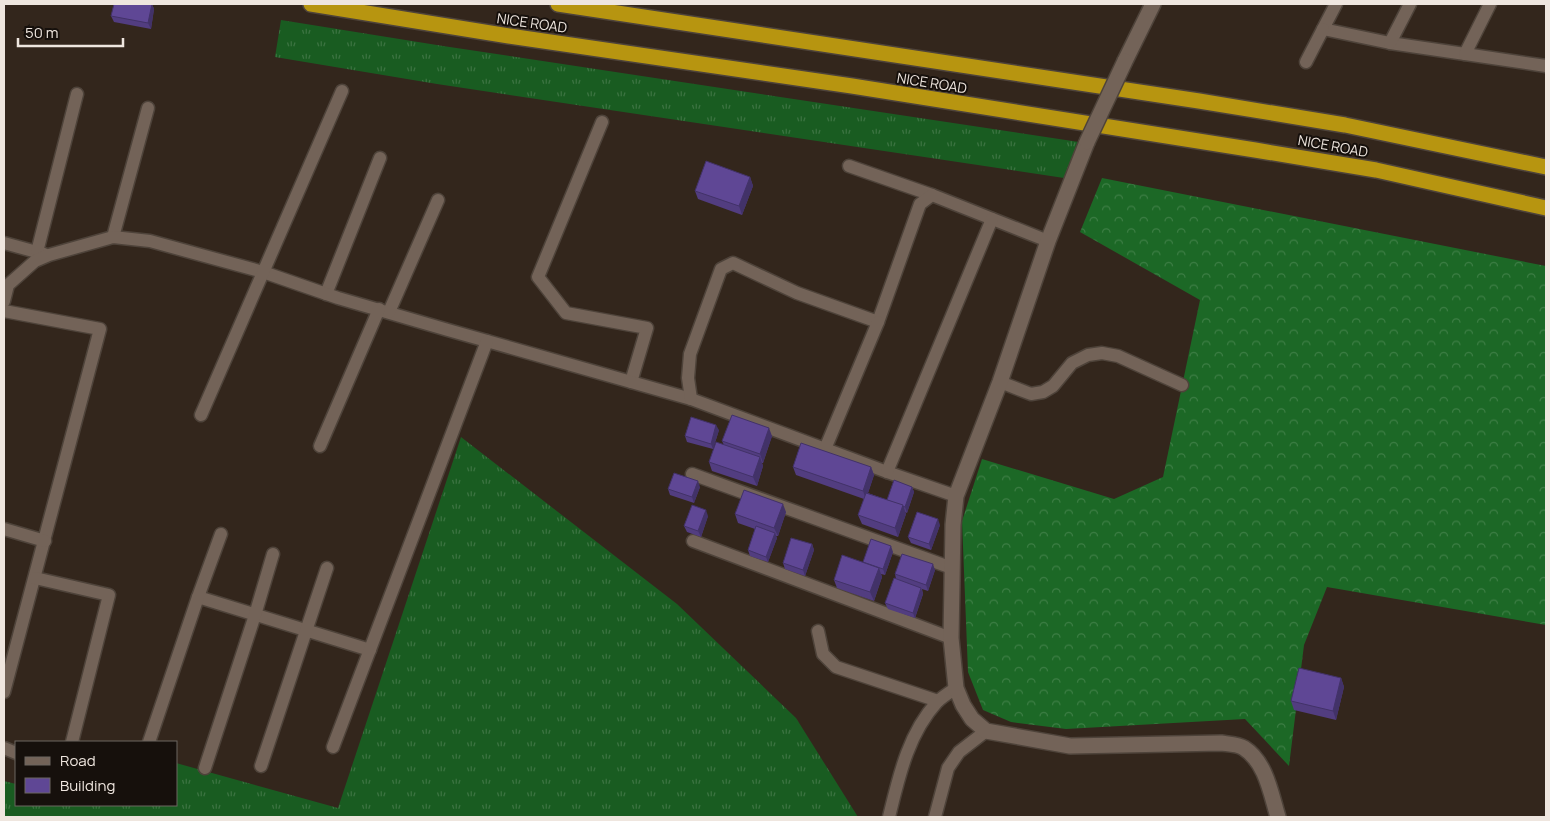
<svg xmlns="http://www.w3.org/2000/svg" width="1550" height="821" font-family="Manrope,sans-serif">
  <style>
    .grass { fill: url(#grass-tufts) }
    .forest { fill: url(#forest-crowns) }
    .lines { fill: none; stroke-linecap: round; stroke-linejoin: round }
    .street-casing { stroke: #4e433a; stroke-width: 15 }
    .secondary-casing { stroke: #4e433a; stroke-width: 18 }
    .highway-casing { stroke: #4e433a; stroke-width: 18 }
    .street { stroke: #736358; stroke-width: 12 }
    .secondary { stroke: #736358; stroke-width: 15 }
    .highway { stroke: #b79510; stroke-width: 15 }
    .secondary-bridge-casing { stroke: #4e433a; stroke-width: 18; stroke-linecap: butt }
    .secondary-bridge { stroke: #736358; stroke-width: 15 }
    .wall { fill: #523d80 }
    .shaded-wall { fill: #423268 }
    .building { fill: #5f4795; stroke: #423268 }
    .labels { text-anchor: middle; stroke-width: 4; stroke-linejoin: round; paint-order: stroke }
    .street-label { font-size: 14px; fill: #efe6df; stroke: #16100c }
  </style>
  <defs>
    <pattern id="grass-tufts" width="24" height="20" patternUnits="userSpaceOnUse" patternTransform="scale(1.25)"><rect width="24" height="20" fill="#195c21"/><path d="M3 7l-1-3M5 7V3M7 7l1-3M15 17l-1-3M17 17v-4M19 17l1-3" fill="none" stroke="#3b7341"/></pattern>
    <pattern id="forest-crowns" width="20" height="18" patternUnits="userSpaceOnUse" patternTransform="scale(1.25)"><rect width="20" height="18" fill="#1c6826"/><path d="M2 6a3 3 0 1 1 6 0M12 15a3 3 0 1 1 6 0" fill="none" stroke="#3d7e45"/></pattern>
  </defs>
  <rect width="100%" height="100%" fill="#33261c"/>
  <g class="grass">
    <path d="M281,20L443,46L1079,142L1064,178L437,84L275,57Z"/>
    <path d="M461,437L677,604L796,718L858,817H4V781L16,784V805H176V763L338,808Z"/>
  </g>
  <path class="forest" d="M1102,178L1546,266V625L1327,587L1304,645L1289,766L1245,719L1066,729L1011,722L983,710L968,672L962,521L982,459L1114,499L1163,477L1200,300L1080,232Z"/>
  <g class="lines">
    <defs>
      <g id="street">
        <path d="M1336,4L1323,29L1390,43L1465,54"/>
        <path d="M1490,4L1465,54L1546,66"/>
        <path d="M1390,43L1410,4"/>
        <path d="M1306,62L1323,29"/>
        <path d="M602,122L538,277L566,313L647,328L631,382"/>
        <path d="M849,166L932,195"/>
        <path d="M113,237L148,108"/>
        <path d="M4,243L44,254"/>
        <path d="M37,252L77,94"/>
        <path d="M326,294L380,158"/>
        <path d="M4,301L8,285L35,261L49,255L113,237L150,241L263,272L338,298L448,330L691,399L887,472L956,496"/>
        <path d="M4,311L100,329L4,692"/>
        <path d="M389,312L438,200"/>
        <path d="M1000,382L1031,394L1043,392L1053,386L1072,363L1088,355L1102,353L1118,356L1182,385"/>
        <path d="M691,399L688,378L690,354L721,269L733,263L797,293L878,322L920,204L932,195L1048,241"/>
        <path d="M201,415L342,91"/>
        <path d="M320,446L379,309"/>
        <path d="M825,449L878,322"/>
        <path d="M887,472L992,219"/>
        <path d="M692,474L952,568"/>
        <path d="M4,529L45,541"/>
        <path d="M693,541L951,638"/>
        <path d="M35,578L109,595L72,742"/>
        <path d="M198,597L370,650"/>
        <path d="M818,631L823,654L836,667L938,701"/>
        <path d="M149,742L198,597L221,534"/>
        <path d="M333,747L487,341"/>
        <path d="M4,748L16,753"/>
        <path d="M261,766L327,568"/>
        <path d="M205,768L255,615L273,554"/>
        <path d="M889,817C899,776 908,734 937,702C942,697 950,692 956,688"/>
        <path d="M935,817L948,768L959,752L986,731"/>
      </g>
      <g id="secondary">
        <path d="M1125,61L1153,4"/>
        <path d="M1087,142L1048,241L1000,382L956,496L953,525L951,638L956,688L963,705L972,719L986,731L1070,746L1221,743C1228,744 1238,744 1244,748C1266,762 1271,794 1278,817"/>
      </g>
      <g id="highway">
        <path d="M311,4L509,36L852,86L1255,150L1376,170L1546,208"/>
        <path d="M558,4L1199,101L1345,125L1546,167"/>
      </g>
    </defs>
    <use href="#street" class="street-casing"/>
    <use href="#secondary" class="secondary-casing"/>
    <use href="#highway" class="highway-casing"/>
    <use href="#street" class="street"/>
    <use href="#secondary" class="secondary"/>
    <use href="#highway" class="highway"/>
    <defs>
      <path id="secondary-bridge" d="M1087,142L1125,61"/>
    </defs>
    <use href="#secondary-bridge" class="secondary-bridge-casing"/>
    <use href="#secondary-bridge" class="secondary-bridge"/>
  </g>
  <g class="wall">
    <path d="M152,4L154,9L151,29L114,22L111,16Z"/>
    <path d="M750,177L753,186L742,215L698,199L695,191Z"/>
    <path d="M719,430L713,449L687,442L685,436Z"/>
    <path d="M772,436L763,463H762L763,466L757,486L712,471L709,462L724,445L722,441Z"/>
    <path d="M793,467H871L874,475L868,493L887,500L912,487L914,492L907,513L905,512L906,514L898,537L862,524L858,515L864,499L796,475Z"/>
    <path d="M700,487L694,503L670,495L668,489Z"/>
    <path d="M786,512L778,536H776L777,538L768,562L750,556L748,550L755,529L738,523L735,514Z"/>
    <path d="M708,516L701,537L687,532L684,526Z"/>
    <path d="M940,525L931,550L911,543L908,537Z"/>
    <path d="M812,544L814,550L805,576L785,569L783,563Z"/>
    <path d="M893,552L885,575L881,574L882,577L874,601L837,588L834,580L863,562Z"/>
    <path d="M935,570L928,591L922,589L923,594L915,618L888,609L885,603L896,579L895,574Z"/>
    <path d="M1341,678L1344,687L1336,720L1294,710L1291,701Z"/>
  </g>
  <g class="shaded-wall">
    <path d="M152,4L154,9L151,29L148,23Z"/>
    <path d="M750,177L753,186L742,215L739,206Z"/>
    <path d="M716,425L719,430L713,449L711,444Z"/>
    <path d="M769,428L772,436L763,463L760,454Z"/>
    <path d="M760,457L763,466L757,486L753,477Z"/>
    <path d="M871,467L874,475L866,499L863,491Z"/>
    <path d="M698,481L700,487L694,503L692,497Z"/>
    <path d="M912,487L914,492L907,513L905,507Z"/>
    <path d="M783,504L786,512L778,536L774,528Z"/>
    <path d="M903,505L906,514L898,537L895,528Z"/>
    <path d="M706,510L708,516L701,537L698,531Z"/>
    <path d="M938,519L940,525L931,550L929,544Z"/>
    <path d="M775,533L777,538L768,562L766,557Z"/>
    <path d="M812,544L814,550L805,576L803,570Z"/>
    <path d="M891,546L893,552L885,575L883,569Z"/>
    <path d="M933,564L935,570L928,591L926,585Z"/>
    <path d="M879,568L882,577L874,601L870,592Z"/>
    <path d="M921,588L923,594L915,618L913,613Z"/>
    <path d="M1341,678L1344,687L1336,720L1333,711Z"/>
  </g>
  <g class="building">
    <path d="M114,4H152L148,23L111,16Z"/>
    <path d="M706,161L750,177L739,206L695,191Z"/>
    <path d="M732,415L769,428L760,454L722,441Z"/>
    <path d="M691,417L716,425L711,444L685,436Z"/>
    <path d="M716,442L760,457L753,477L709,462Z"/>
    <path d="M801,443L871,467L863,491L793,467Z"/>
    <path d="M674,473L698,481L692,497L668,489Z"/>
    <path d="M894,480L912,487L905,507L887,500Z"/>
    <path d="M744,490L783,504L774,528L735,514Z"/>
    <path d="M866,493L903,505L895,528L858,515Z"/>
    <path d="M692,505L706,510L698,531L684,526Z"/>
    <path d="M917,512L938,519L929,544L908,537Z"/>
    <path d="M756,526L775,533L766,557L748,550Z"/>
    <path d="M791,538L812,544L803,570L783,563Z"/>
    <path d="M871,539L891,546L883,569L863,562Z"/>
    <path d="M902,554L933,564L926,585L895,574Z"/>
    <path d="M842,555L879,568L870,592L834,580Z"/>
    <path d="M894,578L921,588L913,613L885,603Z"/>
    <path d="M1299,668L1341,678L1333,711L1291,701Z"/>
  </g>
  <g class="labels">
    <g class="street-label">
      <text transform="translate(532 23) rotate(8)" y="5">NICE ROAD</text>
      <text transform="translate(932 83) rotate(9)" y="5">NICE ROAD</text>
      <text transform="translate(1333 146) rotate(10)" y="5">NICE ROAD</text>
    </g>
  </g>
  <rect width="1550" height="821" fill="none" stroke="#efe6df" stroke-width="10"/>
  <rect x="15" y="741" width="162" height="65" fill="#16100c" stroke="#6d6660"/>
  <rect x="25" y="757" width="25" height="8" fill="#736358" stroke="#6d6660"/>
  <text x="60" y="766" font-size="15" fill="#efe6df">Road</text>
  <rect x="25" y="778" width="25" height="15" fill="#5f4795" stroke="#6d6660"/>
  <text x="60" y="791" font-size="15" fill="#efe6df">Building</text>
  <path d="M18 38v8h105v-8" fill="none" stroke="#efe6df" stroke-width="2.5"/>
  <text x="25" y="38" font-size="15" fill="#efe6df" stroke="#16100c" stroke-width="4" paint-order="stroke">50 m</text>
</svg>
